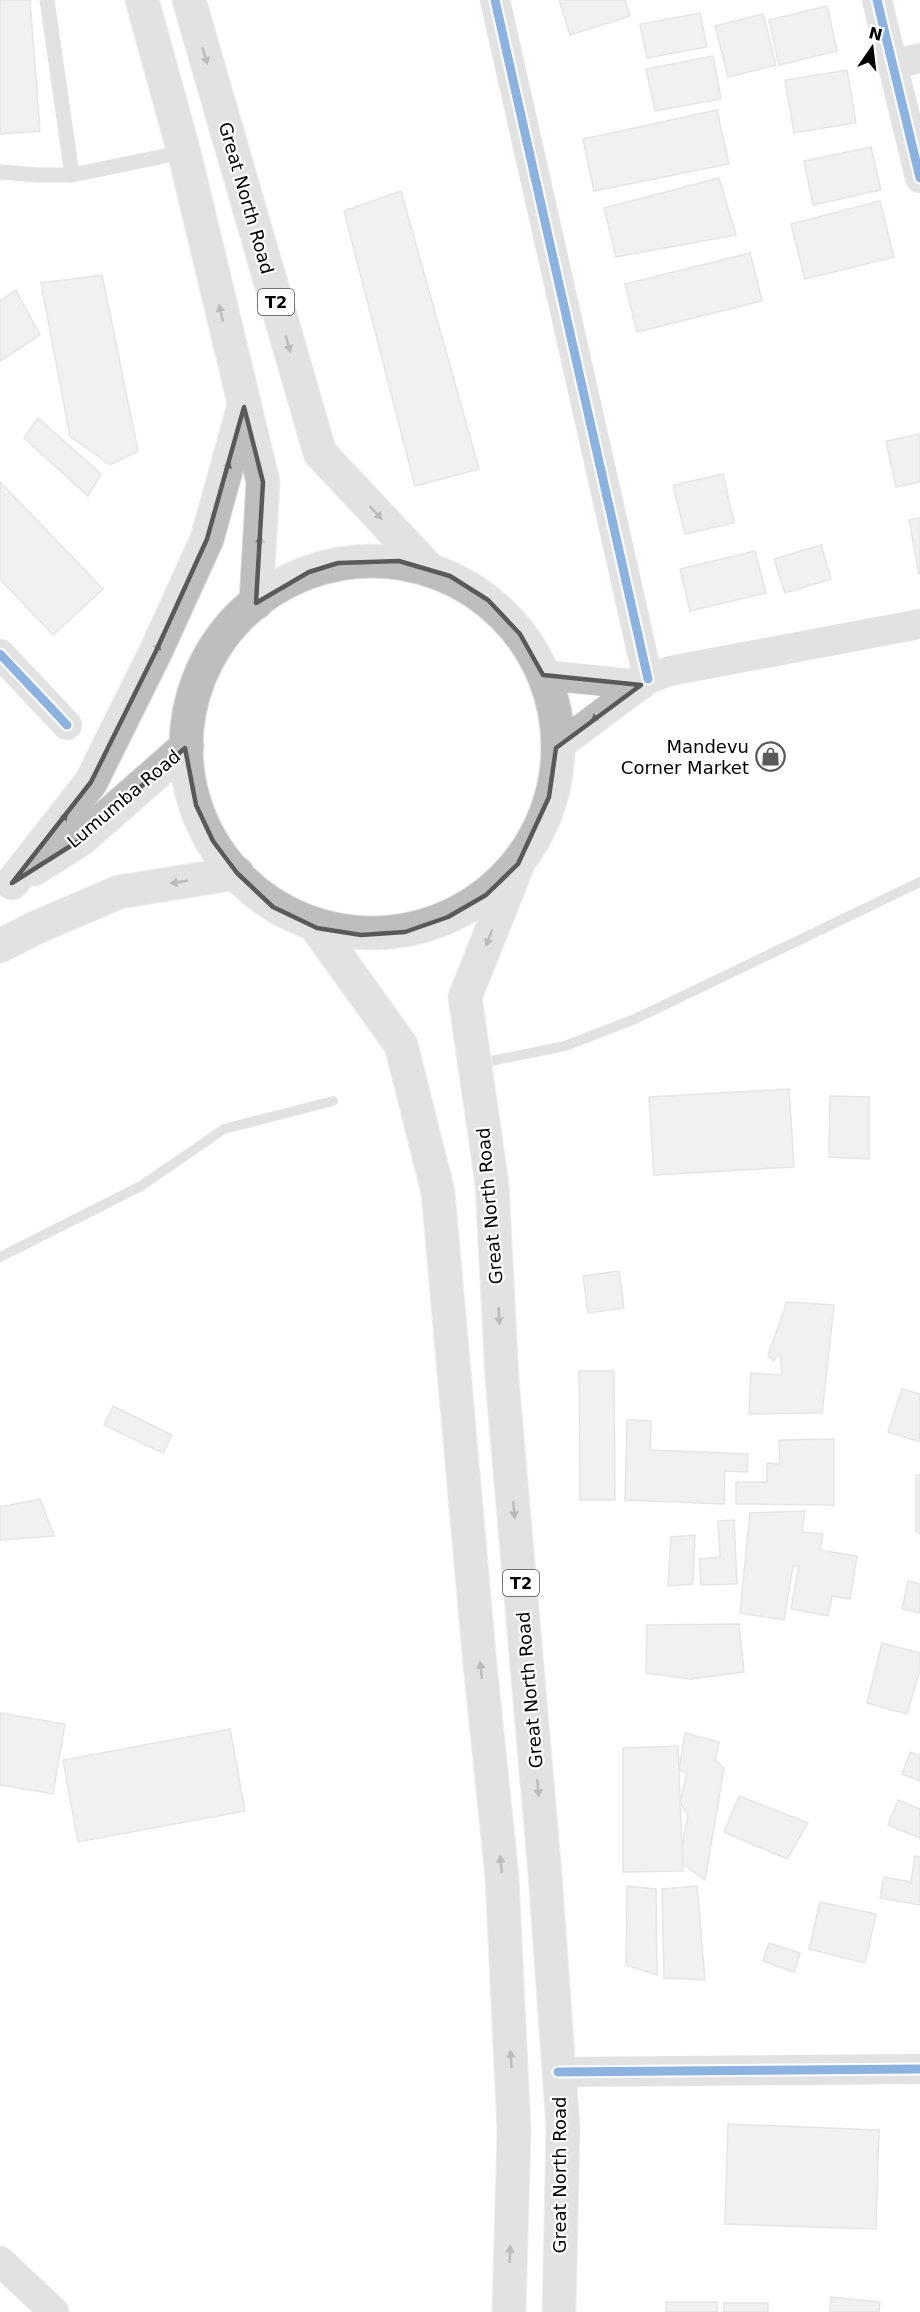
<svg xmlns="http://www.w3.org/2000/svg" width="920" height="2312" font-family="'DejaVu Sans',sans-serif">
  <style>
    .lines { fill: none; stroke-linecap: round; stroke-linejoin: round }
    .stream { stroke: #bfbfbf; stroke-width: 10 }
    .building { fill: #dfdfdf; stroke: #c7c7c7; stroke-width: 1.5 }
    .primary-casing { stroke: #dbdbdb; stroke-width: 35 }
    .service { stroke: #bebebe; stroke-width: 15 }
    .minor { stroke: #bebebe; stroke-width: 30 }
    .primary { stroke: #bebebe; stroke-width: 33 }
    .cycleway-casing { stroke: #fff; stroke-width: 13 }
    .cycleway { stroke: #0057b8; stroke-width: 9 }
    .oneway { fill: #686868 }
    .marked { fill: none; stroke: #595959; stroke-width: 4.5; stroke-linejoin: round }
    .labels { text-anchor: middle; stroke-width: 4.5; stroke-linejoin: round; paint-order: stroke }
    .shield { fill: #fff; stroke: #4c4c4c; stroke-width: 1.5 }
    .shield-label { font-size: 16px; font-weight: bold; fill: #000 }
    .street-label { font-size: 18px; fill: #000; stroke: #fff }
    .poi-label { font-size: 18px; fill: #000; stroke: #fff; text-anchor: end }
  </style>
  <rect width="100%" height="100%" fill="#fff"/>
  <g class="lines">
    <g class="stream">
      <path d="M491,1061L565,1046L635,1019L920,882"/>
      <path d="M0,1257L141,1186L224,1129L333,1101"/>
    </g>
  </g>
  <g class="building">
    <path d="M0,0H30L40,131L0,134Z"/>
    <path d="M559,0H625L630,16L570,35Z"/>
    <path d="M827,6L837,51L779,65L769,20Z"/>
    <path d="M700,13L707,47L647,58L640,24Z"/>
    <path d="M763,14L776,65L728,77L715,26Z"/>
    <path d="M713,56L721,99L655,111L646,69Z"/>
    <path d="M847,70L856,123L794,133L785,80Z"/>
    <path d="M717,110L729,164L594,191L583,139Z"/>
    <path d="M871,147L881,190L813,205L804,161Z"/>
    <path d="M719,178L736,235L616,257L604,208Z"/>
    <path d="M401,191L479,469L415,486L344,211Z"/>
    <path d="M880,201L894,257L805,279L791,224Z"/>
    <path d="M750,253L762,301L637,332L625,284Z"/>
    <path d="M102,275L138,451L110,465L70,436L41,283Z"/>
    <path d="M16,290L40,335L0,361V301Z"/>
    <path d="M38,418L101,474L88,496L24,438Z"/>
    <path d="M920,434V482L896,487L886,441Z"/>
    <path d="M723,474L734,523L685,534L673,485Z"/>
    <path d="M0,482L103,589L53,635L0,579Z"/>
    <path d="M920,518V573L919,574L909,520Z"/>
    <path d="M821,545L831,579L785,593L774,559Z"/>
    <path d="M755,551L766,593L690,611L680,569Z"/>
    <path d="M789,1089L794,1167L654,1175L649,1097Z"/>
    <path d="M830,1096L869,1097V1159L829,1157Z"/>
    <path d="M619,1271L624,1308L588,1313L583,1276Z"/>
    <path d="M787,1302L834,1305L822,1413L749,1414L751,1373L782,1375L780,1353L773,1361L768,1355Z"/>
    <path d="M579,1371H614L615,1500H580Z"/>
    <path d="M902,1389L920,1394V1442L888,1432Z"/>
    <path d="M113,1406L172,1435L163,1453L104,1425Z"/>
    <path d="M627,1420L651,1421L650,1450L748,1454L747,1472L725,1471L724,1504L625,1500Z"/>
    <path d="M834,1439V1505L736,1504V1482H767V1463L780,1464L779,1440Z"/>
    <path d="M916,1475H920V1533L916,1532Z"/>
    <path d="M40,1499L54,1536L0,1540V1507Z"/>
    <path d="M805,1511L802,1532L823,1534L820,1550L857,1556L850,1599L832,1596L828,1616L791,1609L799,1566H793L784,1620L740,1613L750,1513Z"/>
    <path d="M734,1520L737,1584L701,1585L699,1559L720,1557L718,1521Z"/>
    <path d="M695,1535L693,1584L668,1586L671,1537Z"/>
    <path d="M908,1581L920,1584V1613L902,1609Z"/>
    <path d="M739,1624L744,1672L691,1679L646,1673L647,1625Z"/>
    <path d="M882,1643L920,1653V1670L907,1714L867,1703Z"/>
    <path d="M0,1713L65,1724L53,1794L0,1785Z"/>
    <path d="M230,1729L245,1811L78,1842L63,1760Z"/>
    <path d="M685,1733L719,1742L715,1760L724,1768L705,1880L679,1861L688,1816L680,1802L687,1773L679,1770Z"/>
    <path d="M678,1746L683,1871L623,1872V1748Z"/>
    <path d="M910,1752L920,1756V1781L902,1774Z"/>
    <path d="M739,1796L808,1823L787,1859L724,1832Z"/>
    <path d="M898,1800L920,1809V1838L888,1825Z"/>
    <path d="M915,1856L920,1857V1905L880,1898L884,1877L911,1882Z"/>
    <path d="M627,1886L656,1889L657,1975L626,1965Z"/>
    <path d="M697,1886L705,1980L664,1978L662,1889Z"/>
    <path d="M820,1902L876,1914L865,1963L809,1949Z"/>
    <path d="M769,1943L800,1953L794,1972L763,1961Z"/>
    <path d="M728,2124L879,2130L876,2229L725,2224Z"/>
    <path d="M831,2297L880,2302L879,2312H830Z"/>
    <rect x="666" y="2302" width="51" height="10"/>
    <rect x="724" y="2303" width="44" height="9"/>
  </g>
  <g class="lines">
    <defs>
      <g id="primary">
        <path d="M142,0L184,152L263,482L256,603"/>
        <path d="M189,0L320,453L428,568"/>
        <circle cx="372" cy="747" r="186"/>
        <path d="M518,864L465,997L492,1184L502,1379L545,1874L563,2128L559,2312"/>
        <path d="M34,869L80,840L187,746"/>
        <path d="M12,883L91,782L156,651L207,539L243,409"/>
        <path d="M317,928L401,1045L438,1192L480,1665L502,1877L514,2130L509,2312"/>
        <path d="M0,946L35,928L119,892L237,873"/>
      </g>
    </defs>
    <use href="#primary" class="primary-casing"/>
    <g class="service">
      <path d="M47,0L72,175"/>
      <path d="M0,172L37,175H72L184,152"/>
    </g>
    <g class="minor">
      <path d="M495,0L648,679"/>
      <path d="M877,0L920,178"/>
      <path d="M892,65L920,58"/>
      <path d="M0,654L67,725"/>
      <path d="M543,675L641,685"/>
      <path d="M556,748L648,679L670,671L920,624"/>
      <path d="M558,2072L920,2069"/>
      <path d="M0,2261L54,2312"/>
    </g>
    <use href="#primary" class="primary"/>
    <defs>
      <g id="cycleway">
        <path d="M495,0L648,679"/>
        <path d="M877,0L920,178"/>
        <path d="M0,654L67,725"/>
        <path d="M558,2072L920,2069"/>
      </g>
    </defs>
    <use href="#cycleway" class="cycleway-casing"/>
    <use href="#cycleway" class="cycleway"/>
  </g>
  <defs><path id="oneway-solid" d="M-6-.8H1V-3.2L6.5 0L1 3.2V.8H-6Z" transform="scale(1.5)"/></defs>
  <g class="oneway">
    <use href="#oneway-solid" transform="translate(205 56) rotate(74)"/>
    <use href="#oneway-solid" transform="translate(221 313) rotate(-103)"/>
    <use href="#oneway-solid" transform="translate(288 344) rotate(74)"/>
    <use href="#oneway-solid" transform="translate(227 469) rotate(-74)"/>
    <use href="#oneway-solid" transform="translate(376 513) rotate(47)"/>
    <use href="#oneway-solid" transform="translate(260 544) rotate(-87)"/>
    <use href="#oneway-solid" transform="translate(156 650) rotate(-65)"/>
    <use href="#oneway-solid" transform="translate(598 716) rotate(143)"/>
    <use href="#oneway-solid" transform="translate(62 820) rotate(-52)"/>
    <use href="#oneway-solid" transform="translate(179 882) rotate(171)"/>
    <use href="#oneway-solid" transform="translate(489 938) rotate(111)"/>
    <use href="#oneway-solid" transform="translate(499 1316) rotate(87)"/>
    <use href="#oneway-solid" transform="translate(514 1510) rotate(85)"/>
    <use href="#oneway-solid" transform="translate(481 1670) rotate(-96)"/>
    <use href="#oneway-solid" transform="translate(538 1788) rotate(85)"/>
    <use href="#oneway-solid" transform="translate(501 1864) rotate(-96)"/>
    <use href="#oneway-solid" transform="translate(511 2059) rotate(-93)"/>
    <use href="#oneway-solid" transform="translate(510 2254) rotate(-88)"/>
  </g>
  <path d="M0 0H920V2312H0ZM244,407L263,482L256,603L309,572L338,563L399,561L450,576L488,600L520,634L543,675L641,685L556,748L549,797L518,864L486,895L448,917L405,932L361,935L317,928L273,907L237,873L213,841L196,805L185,748L80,840L12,883L91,782L156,651L207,539Z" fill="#fff" fill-opacity=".55" fill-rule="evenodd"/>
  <path class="marked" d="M244,407L263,482L256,603L309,572L338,563L399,561L450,576L488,600L520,634L543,675L641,685L556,748L549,797L518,864L486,895L448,917L405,932L361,935L317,928L273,907L237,873L213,841L196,805L185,748L80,840L12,883L91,782L156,651L207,539Z"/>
  <defs>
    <symbol id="shop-ring" viewBox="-11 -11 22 22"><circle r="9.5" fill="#fff" stroke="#595959" stroke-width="1.5"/><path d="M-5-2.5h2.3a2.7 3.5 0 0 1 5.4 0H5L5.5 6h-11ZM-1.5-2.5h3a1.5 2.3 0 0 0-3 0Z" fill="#595959"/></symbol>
  </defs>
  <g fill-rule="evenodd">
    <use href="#shop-ring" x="754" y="740" width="33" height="33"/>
  </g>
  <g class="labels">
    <g class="shield">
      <rect x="258" y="289" width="36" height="26" rx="4.5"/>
      <rect x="503" y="1570" width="36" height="26" rx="4.5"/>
    </g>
    <g class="shield-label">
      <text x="276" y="308">T2</text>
      <text x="521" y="1589">T2</text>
    </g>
    <g class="street-label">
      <text transform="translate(246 198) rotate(74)" y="6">Great North Road</text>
      <text transform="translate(124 799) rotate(-40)" y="6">Lumumba Road</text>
      <text transform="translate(490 1206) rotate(-95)" y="6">Great North Road</text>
      <text transform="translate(530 1690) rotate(-95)" y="6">Great North Road</text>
      <text transform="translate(560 2175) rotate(-90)" y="6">Great North Road</text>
    </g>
    <g class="poi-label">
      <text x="749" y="753">Mandevu<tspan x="749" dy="21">Corner Market</tspan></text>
    </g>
  </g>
  <g transform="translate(872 48) rotate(14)" stroke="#ffffff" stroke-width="4.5" paint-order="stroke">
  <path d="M0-4.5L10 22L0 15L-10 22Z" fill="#000000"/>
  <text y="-9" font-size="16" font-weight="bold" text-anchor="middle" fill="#000000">N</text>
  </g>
</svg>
